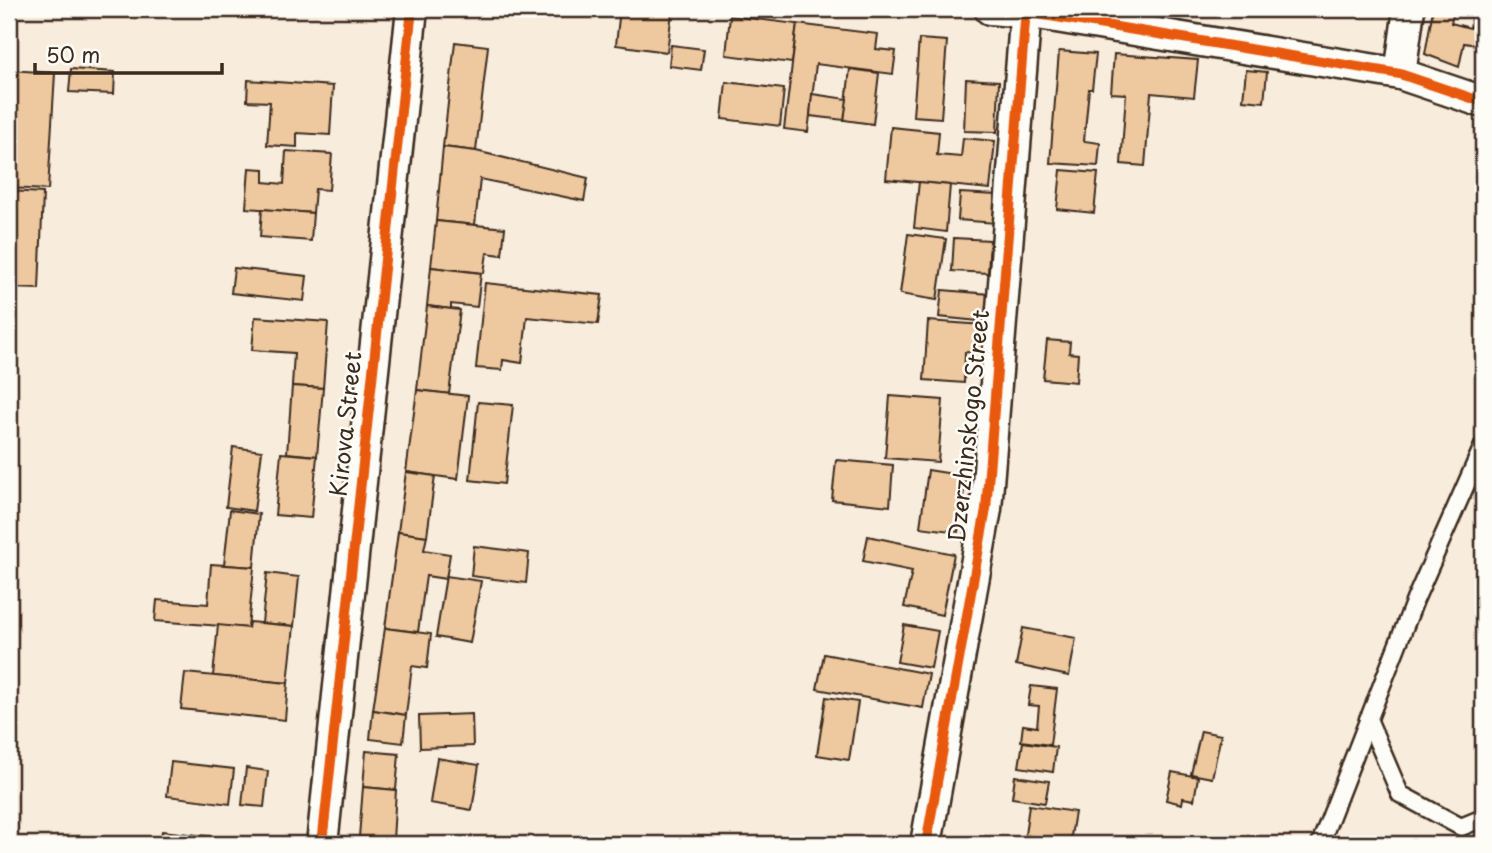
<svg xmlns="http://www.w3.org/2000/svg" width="1492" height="853" font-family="'Playpen Sans',sans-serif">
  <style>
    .building { fill: #eec89e; stroke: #3b2a1e; stroke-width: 2 }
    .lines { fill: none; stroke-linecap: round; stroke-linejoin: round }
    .service-casing { stroke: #3b2a1e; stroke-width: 21 }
    .minor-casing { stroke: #3b2a1e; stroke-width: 35 }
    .service { stroke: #fdfcf7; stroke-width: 16 }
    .minor { stroke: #fdfcf7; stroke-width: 30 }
    .cycleway-casing { stroke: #fdfcf7; stroke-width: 15 }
    .cycleway { stroke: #e8590c; stroke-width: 10 }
    .labels { text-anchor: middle; stroke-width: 5; stroke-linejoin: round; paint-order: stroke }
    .street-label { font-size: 23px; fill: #3b2a1e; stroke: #fdfcf7 }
  </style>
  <rect width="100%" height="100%" fill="#f8ecdc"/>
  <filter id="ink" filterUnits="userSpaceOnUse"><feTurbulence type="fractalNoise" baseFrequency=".0143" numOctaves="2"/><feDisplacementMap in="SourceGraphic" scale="14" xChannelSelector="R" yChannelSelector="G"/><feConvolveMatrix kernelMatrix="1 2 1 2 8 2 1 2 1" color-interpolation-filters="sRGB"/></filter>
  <g filter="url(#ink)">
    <g class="building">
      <path d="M620,9H639L672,12L667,52L616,45Z"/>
      <path d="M1433,9H1454L1451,23L1470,28L1473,9H1483V46L1464,43L1459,67L1425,54Z"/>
      <path d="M730,16L797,24L792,63L726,55Z"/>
      <path d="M797,24L878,34L876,49L896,51L893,74L816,64L808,132L784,129Z"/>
      <path d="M919,39L947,41L941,118L913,116Z"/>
      <path d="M455,42L488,46L476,151L443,147Z"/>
      <path d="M671,45L704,49L701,70L669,66Z"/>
      <path d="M1059,51L1096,54L1092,89H1089L1084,141L1100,143L1098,166L1050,163Z"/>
      <path d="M1114,54L1198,60L1194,97L1151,93L1145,166L1121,164L1126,94L1111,93Z"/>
      <path d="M71,69L115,72L114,94L69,92Z"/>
      <path d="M850,69L879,73L873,124L844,120Z"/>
      <path d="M9,70L55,73L48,190L9,188Z"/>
      <path d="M1246,70L1267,72L1264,102L1243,100Z"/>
      <path d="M966,79L999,81L997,132L964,131Z"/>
      <path d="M248,80L333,86L330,135L297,133V147L267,145L270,102L247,101Z"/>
      <path d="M726,82L784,89L780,126L722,119Z"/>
      <path d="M812,94L847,99L844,120L810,116Z"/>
      <path d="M891,127L939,132L937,155L961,157L963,138L995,141L990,189L886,179Z"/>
      <path d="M443,147L476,151L588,178L584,201L480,179L475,225L436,221Z"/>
      <path d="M286,151L332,154L329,190L315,189L313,213L246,208L249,168L264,169V182L284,184Z"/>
      <path d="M1061,170L1098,173L1094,213L1057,209Z"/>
      <path d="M919,182L950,185L946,232L914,228Z"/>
      <path d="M9,191L43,193L39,289L9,288Z"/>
      <path d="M960,193L997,195L996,223L958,220Z"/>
      <path d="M262,209L313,213L311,241L260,237Z"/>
      <path d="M436,221L505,228L502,255L487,253L484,273L431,267Z"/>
      <path d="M908,234L946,239L937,300L900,294Z"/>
      <path d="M954,238L990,240L988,273L952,271Z"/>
      <path d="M431,267L481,273L477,307L451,304V309L427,306Z"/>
      <path d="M234,268L307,276L304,301L231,293Z"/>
      <path d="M485,283L602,295L598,324L527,317L522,363L503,360L502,370L476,368Z"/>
      <path d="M942,290L990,294L988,322L939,317Z"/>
      <path d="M427,306L460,310L449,394L417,390Z"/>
      <path d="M255,317L328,322L323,388L292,386L294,353L252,350Z"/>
      <path d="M928,321L984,325L982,353L965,352L964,383L924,380Z"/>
      <path d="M1047,340L1070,342L1069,353L1078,354L1076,382L1043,379Z"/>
      <path d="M292,386L323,388L317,456L287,453Z"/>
      <path d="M417,390L468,396L458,479L406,472Z"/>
      <path d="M890,396L943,400L938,462L885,458Z"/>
      <path d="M478,402L513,405L504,484L470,480Z"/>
      <path d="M233,447L262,451L254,511L226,507Z"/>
      <path d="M281,453L317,456L311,518L275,515Z"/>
      <path d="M836,460L893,465L890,506L832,500Z"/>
      <path d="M928,470L966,476L958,532L920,527Z"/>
      <path d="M406,472L435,476L427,536L398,532Z"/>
      <path d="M230,510L259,514L254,567L224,565Z"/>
      <path d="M398,532L427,536L424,550L450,554L446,579L426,576L418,632L385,628Z"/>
      <path d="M868,536L954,554L942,615L904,607L912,571L863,561Z"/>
      <path d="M474,546L529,553L526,583L471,576Z"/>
      <path d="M211,564L254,567L248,628L155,621L157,600L208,604Z"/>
      <path d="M267,573L299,577L294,626L262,623Z"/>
      <path d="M446,576L481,581L470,643L436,637Z"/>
      <path d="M249,622L294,626L288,683L213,676L218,625L248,628Z"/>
      <path d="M904,625L938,631L931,668L897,662Z"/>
      <path d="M385,628L431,634L427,668L412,666L406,715L373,710Z"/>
      <path d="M1023,628L1076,638L1069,676L1016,665Z"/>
      <path d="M824,654L929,674L923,708L817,689Z"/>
      <path d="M185,673L288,683L285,720L181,709Z"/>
      <path d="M1031,686L1057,689L1050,745L1021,741L1023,725L1037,727L1039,706L1028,705Z"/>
      <path d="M826,697L858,702L849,760L817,755Z"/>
      <path d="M373,710L406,715L403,743L370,739Z"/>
      <path d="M472,714L473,746L420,748L419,716Z"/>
      <path d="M1201,731L1221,735L1212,778L1191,774Z"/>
      <path d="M1023,742L1056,747L1053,772L1019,767Z"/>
      <path d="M366,751L399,754L396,790L363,787Z"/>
      <path d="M437,758L479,765L472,810L430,803Z"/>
      <path d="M171,762L234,769L230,804L167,796Z"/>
      <path d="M246,768L268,771L264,807L242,805Z"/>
      <path d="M1172,772L1198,777L1194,800L1183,798L1182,804L1166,800Z"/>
      <path d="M1015,776L1049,781L1045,803L1012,798Z"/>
      <path d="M363,787L396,790L393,840L359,837Z"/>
      <path d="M1029,805L1075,812L1070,842L1025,835Z"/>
      <path d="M162,831L260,842L259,844H160Z"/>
    </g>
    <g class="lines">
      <defs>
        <g id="service">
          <path d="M1368,719L1400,794L1461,827L1483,818"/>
          <path d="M1320,844L1415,600L1483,446"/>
        </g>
        <g id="minor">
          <path d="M990,9L1026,12L1400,74L1483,102"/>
          <path d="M1400,74L1409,9"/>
          <path d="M322,844L412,9"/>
          <path d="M926,844L986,509L1026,9"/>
        </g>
      </defs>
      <use href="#service" class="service-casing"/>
      <use href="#minor" class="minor-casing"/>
      <use href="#service" class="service"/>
      <use href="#minor" class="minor"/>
      <defs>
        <g id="cycleway">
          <path d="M990,9L1026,12L1400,74L1483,102"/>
          <path d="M322,844L412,9"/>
          <path d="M926,844L986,509L1026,9"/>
        </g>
      </defs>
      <use href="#cycleway" class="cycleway-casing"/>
      <use href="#cycleway" class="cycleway"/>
    </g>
  </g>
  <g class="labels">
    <g class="street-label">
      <text transform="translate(346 424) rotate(-84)" y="8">Kirova Street</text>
      <text transform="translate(969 426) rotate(-84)" y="8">Dzerzhinskogo Street</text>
    </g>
  </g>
  <rect width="1492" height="853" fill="none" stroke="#fdfcf7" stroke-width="35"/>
  <rect x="18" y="18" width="1457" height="818" fill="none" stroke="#3b2a1e" stroke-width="2.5" filter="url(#ink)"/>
  <path d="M35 63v10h187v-10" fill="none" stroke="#3b2a1e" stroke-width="3.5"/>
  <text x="46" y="63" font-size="21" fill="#3b2a1e" stroke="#fdfcf7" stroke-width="5" paint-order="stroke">50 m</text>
</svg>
